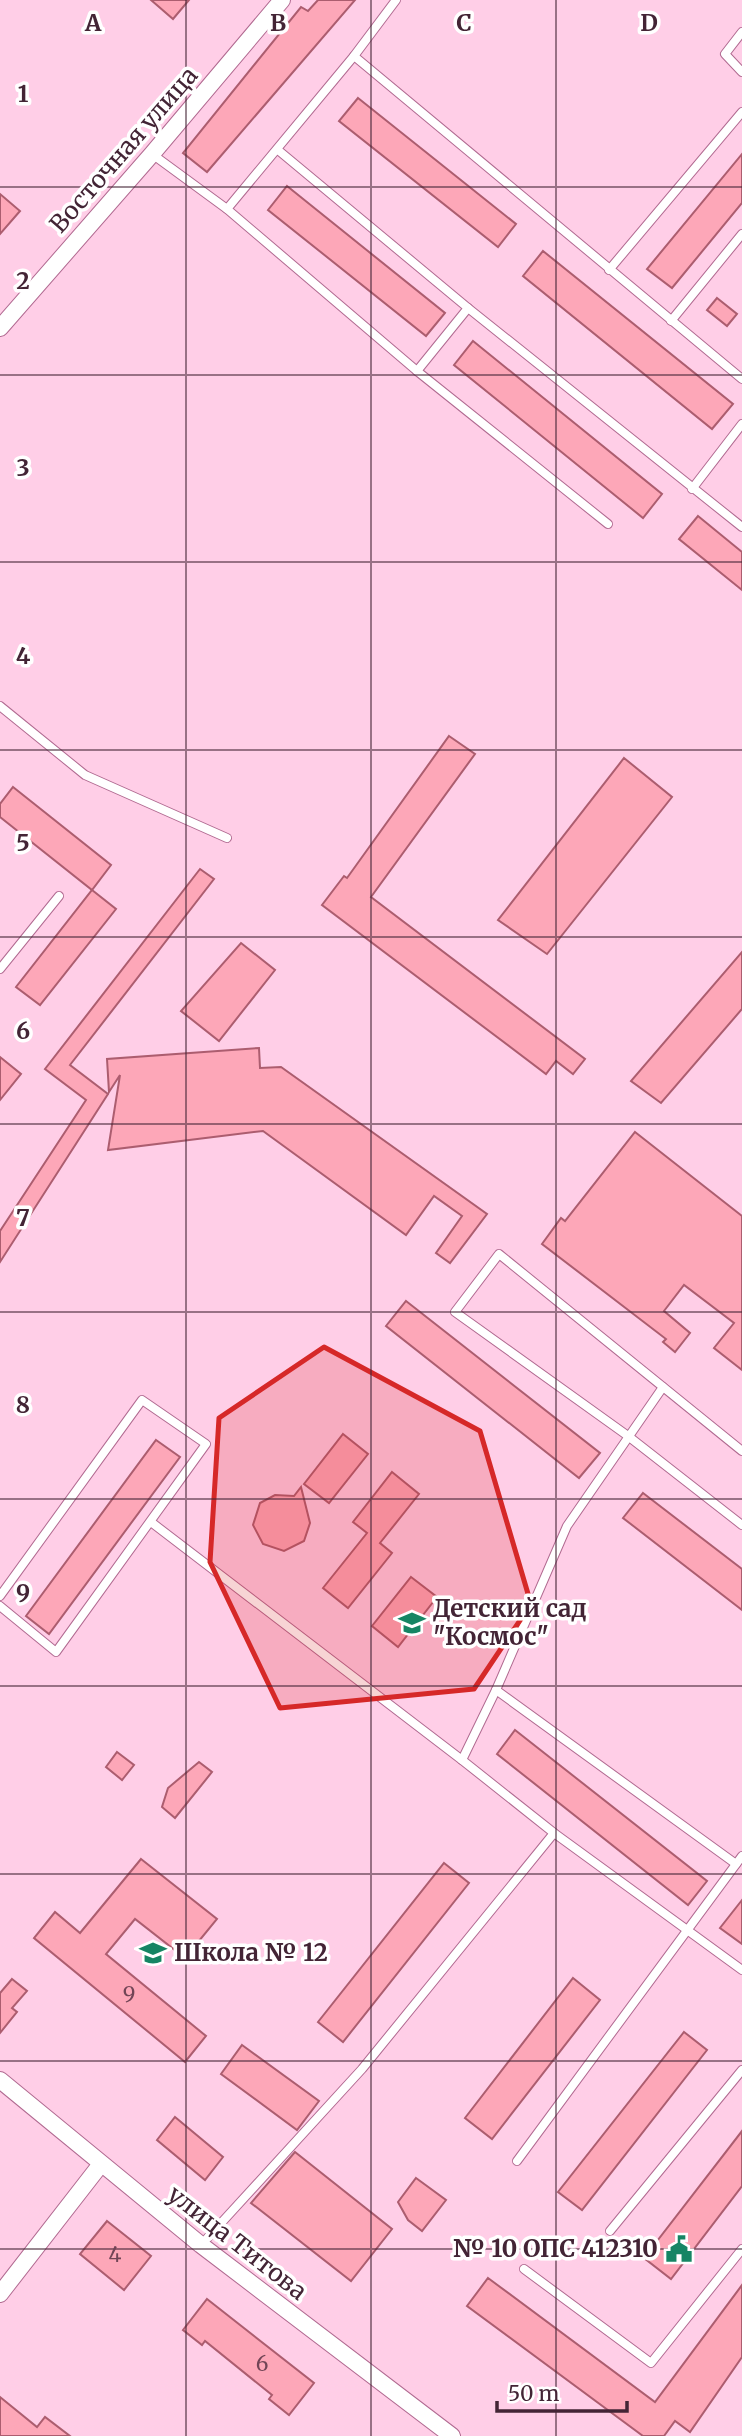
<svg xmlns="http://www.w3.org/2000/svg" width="742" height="2436" font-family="Merriweather,serif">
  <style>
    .building { fill: #fda7b8; stroke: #ac5d6f; stroke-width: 2 }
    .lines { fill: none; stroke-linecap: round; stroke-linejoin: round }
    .lane-casing { stroke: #b16a91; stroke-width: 10 }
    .street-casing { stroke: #b16a91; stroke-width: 18 }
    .lane { stroke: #fff; stroke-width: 8 }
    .street { stroke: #fff; stroke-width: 16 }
    .marked { fill: #d62828; fill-opacity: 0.2; stroke: #d62828; stroke-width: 5; stroke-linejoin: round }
    .grid { fill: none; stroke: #432435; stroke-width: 2; stroke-opacity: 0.55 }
    .labels { text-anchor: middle; stroke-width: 7; stroke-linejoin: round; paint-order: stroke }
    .number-label { font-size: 21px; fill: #724556 }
    .street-label { font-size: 24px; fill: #432435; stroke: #fff }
    .poi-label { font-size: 24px; font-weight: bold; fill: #432435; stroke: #fff; text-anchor: start }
    .grid-label { font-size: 23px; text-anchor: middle; font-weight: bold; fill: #432435; stroke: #fff; stroke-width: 7; stroke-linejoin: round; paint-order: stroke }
  </style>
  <rect width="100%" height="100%" fill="#ffcee7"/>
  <g class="building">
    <path d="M151,0H189L173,19Z"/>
    <path d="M318,0H355L207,172L183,153L301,7L308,11Z"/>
    <path d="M358,98L516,224L498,247L339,121Z"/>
    <path d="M742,154V203L672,288L647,269Z"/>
    <path d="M287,186L445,313L426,336L268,210Z"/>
    <path d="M0,194L20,211L0,234Z"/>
    <path d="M543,251L733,404L712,429L523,276Z"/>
    <path d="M717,298L737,314L727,326L707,310Z"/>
    <path d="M473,341L662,494L643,518L454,365Z"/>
    <path d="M698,516L742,552V590L679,539Z"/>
    <path d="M449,736L475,754L371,897L585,1059L573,1074L556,1061L546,1074L322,905L344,876L347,878Z"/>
    <path d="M624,758L672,797L547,954L498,920Z"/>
    <path d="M13,787L111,865L92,890L0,817V804Z"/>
    <path d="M200,869L214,879L70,1065L108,1094L0,1262V1231L86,1100L45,1069Z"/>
    <path d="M92,890L116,909L40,1005L16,987Z"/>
    <path d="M241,943L275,970L219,1041L181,1011Z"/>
    <path d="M742,952V1009L661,1103L631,1081Z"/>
    <path d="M259,1048L260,1068L281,1067L487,1214L450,1263L436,1253L462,1216L434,1196L406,1235L263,1131L108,1150L120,1075L109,1092L107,1059Z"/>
    <path d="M0,1057L21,1074L0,1100Z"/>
    <path d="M635,1132L742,1216V1370L714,1348L734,1323L684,1285L664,1311L690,1333L675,1352L663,1342L666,1339L542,1244L561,1218L565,1221Z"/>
    <path d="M406,1301L600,1453L579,1478L386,1326Z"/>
    <path d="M343,1434L368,1454L329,1503L304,1484Z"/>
    <path d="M156,1440L180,1457L49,1634L26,1616Z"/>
    <path d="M392,1472L419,1494L380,1543L392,1553L348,1608L323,1588L367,1533L353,1522Z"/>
    <path d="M301,1487L310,1523L304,1541L284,1551L263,1544L253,1525L260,1503L275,1495L294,1496Z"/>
    <path d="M643,1493L742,1569V1610L623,1518Z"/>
    <path d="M411,1577L437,1597L398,1647L372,1626Z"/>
    <path d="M515,1730L707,1881L688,1905L497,1754Z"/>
    <path d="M117,1752L134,1765L122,1780L106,1767Z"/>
    <path d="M199,1762L212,1772L175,1818L162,1807L168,1788Z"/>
    <path d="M141,1859L217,1919L185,1958L135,1919L106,1954L206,2036L185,2062L34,1938L55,1912L80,1933Z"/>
    <path d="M444,1863L469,1883L343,2042L318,2022Z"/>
    <path d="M742,1900V1944L720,1928Z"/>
    <path d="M573,1978L600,2000L492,2139L465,2118Z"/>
    <path d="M12,1979L27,1991L12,2008L17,2012L0,2033V1993Z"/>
    <path d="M684,2032L707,2050L582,2210L558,2192Z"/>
    <path d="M242,2045L319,2101L297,2130L221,2074Z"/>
    <path d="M175,2117L223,2157L205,2180L157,2140Z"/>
    <path d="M742,2131V2186L671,2279L644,2258Z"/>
    <path d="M295,2152L392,2229L351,2281L251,2203Z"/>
    <path d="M416,2178L446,2200L422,2231L408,2220L398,2202Z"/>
    <path d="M107,2221L151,2256L124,2290L80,2254Z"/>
    <path d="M488,2278L655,2402L742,2285V2357L690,2432L675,2421L664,2436H643L467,2306Z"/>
    <path d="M207,2299L314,2383L289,2415L269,2399L272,2395L205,2341L202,2345L183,2330Z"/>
    <path d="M0,2397L37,2427L45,2417L70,2436H0Z"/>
  </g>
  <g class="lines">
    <defs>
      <g id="lane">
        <path d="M742,32L725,54L742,72"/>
        <path d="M354,56L742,379"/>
        <path d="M278,150L468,308L742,527"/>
        <path d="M152,154L227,209L417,371L608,524"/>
        <path d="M227,209L354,56L396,0"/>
        <path d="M609,270L742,112"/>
        <path d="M671,321L742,234"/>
        <path d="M417,371L468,308"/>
        <path d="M692,489L742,424"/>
        <path d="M0,706L85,775L227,838"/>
        <path d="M0,969L59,896"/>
        <path d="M742,1451L499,1254L455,1312L628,1436L742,1525"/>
        <path d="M151,1522L462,1760L554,1833L742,1970"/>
        <path d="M0,1596L142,1400L206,1444L56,1652L0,1606"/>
        <path d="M496,1690L736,1864"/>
        <path d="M462,1760L496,1690L567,1526L663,1387"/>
        <path d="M517,2161L742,1856"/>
        <path d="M610,2231L742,2070"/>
        <path d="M201,2245L362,2069L554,1833"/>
        <path d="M524,2269L651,2363L742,2249"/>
      </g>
      <g id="street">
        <path d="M0,328L152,154L282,0"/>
        <path d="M0,2080L201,2245L452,2436"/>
        <path d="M0,2294L101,2164"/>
      </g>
    </defs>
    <use href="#lane" class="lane-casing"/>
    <use href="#street" class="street-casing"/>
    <use href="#lane" class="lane"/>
    <use href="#street" class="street"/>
  </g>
  <path class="marked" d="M324,1347L480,1431L531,1604L474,1689L280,1708L210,1562L219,1418Z"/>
  <path class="grid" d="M186,0V2436M371,0V2436M556,0V2436M0,187H742M0,375H742M0,562H742M0,750H742M0,937H742M0,1124H742M0,1312H742M0,1499H742M0,1686H742M0,1874H742M0,2061H742M0,2249H742"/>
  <defs>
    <symbol id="school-bare" viewBox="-9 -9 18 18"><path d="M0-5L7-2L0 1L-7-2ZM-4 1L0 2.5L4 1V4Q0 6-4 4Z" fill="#168564" stroke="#fff" stroke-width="2.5" paint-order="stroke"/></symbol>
    <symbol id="civic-bare" viewBox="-9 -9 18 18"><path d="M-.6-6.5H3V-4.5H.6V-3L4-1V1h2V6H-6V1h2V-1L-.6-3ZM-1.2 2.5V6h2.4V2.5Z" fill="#168564" stroke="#fff" stroke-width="2.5" paint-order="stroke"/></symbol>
  </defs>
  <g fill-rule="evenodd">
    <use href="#school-bare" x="393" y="1604" width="38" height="38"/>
    <use href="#school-bare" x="134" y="1934" width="38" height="38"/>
    <use href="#civic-bare" x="660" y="2230" width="38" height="38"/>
  </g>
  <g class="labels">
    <g class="number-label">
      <text x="129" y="2002">9</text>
      <text x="115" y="2262">4</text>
      <text x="262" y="2371">6</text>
    </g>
    <g class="street-label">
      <text transform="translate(124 150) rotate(-49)" y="8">Восточная улица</text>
      <text transform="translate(237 2243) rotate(38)" y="8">улица Титова</text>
    </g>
    <g class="poi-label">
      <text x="433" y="1617">Детский сад<tspan x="433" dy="28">"Космос"</tspan></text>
      <text x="174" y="1961">Школа № 12</text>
      <text x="658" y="2257" text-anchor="end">№ 10 ОПС 412310</text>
    </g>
  </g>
  <g class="grid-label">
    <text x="93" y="31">A</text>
    <text x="278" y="31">B</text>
    <text x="464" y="31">C</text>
    <text x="649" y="31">D</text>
    <text x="23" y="102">1</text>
    <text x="23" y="289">2</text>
    <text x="23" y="476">3</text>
    <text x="23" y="664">4</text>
    <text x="23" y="851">5</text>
    <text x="23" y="1039">6</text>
    <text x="23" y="1226">7</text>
    <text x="23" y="1413">8</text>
    <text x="23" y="1601">9</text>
  </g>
  <path d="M497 2401v10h130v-10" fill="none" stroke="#432435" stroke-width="3.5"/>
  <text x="508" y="2401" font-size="21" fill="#432435" stroke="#ffffff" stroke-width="5" paint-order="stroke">50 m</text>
</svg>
